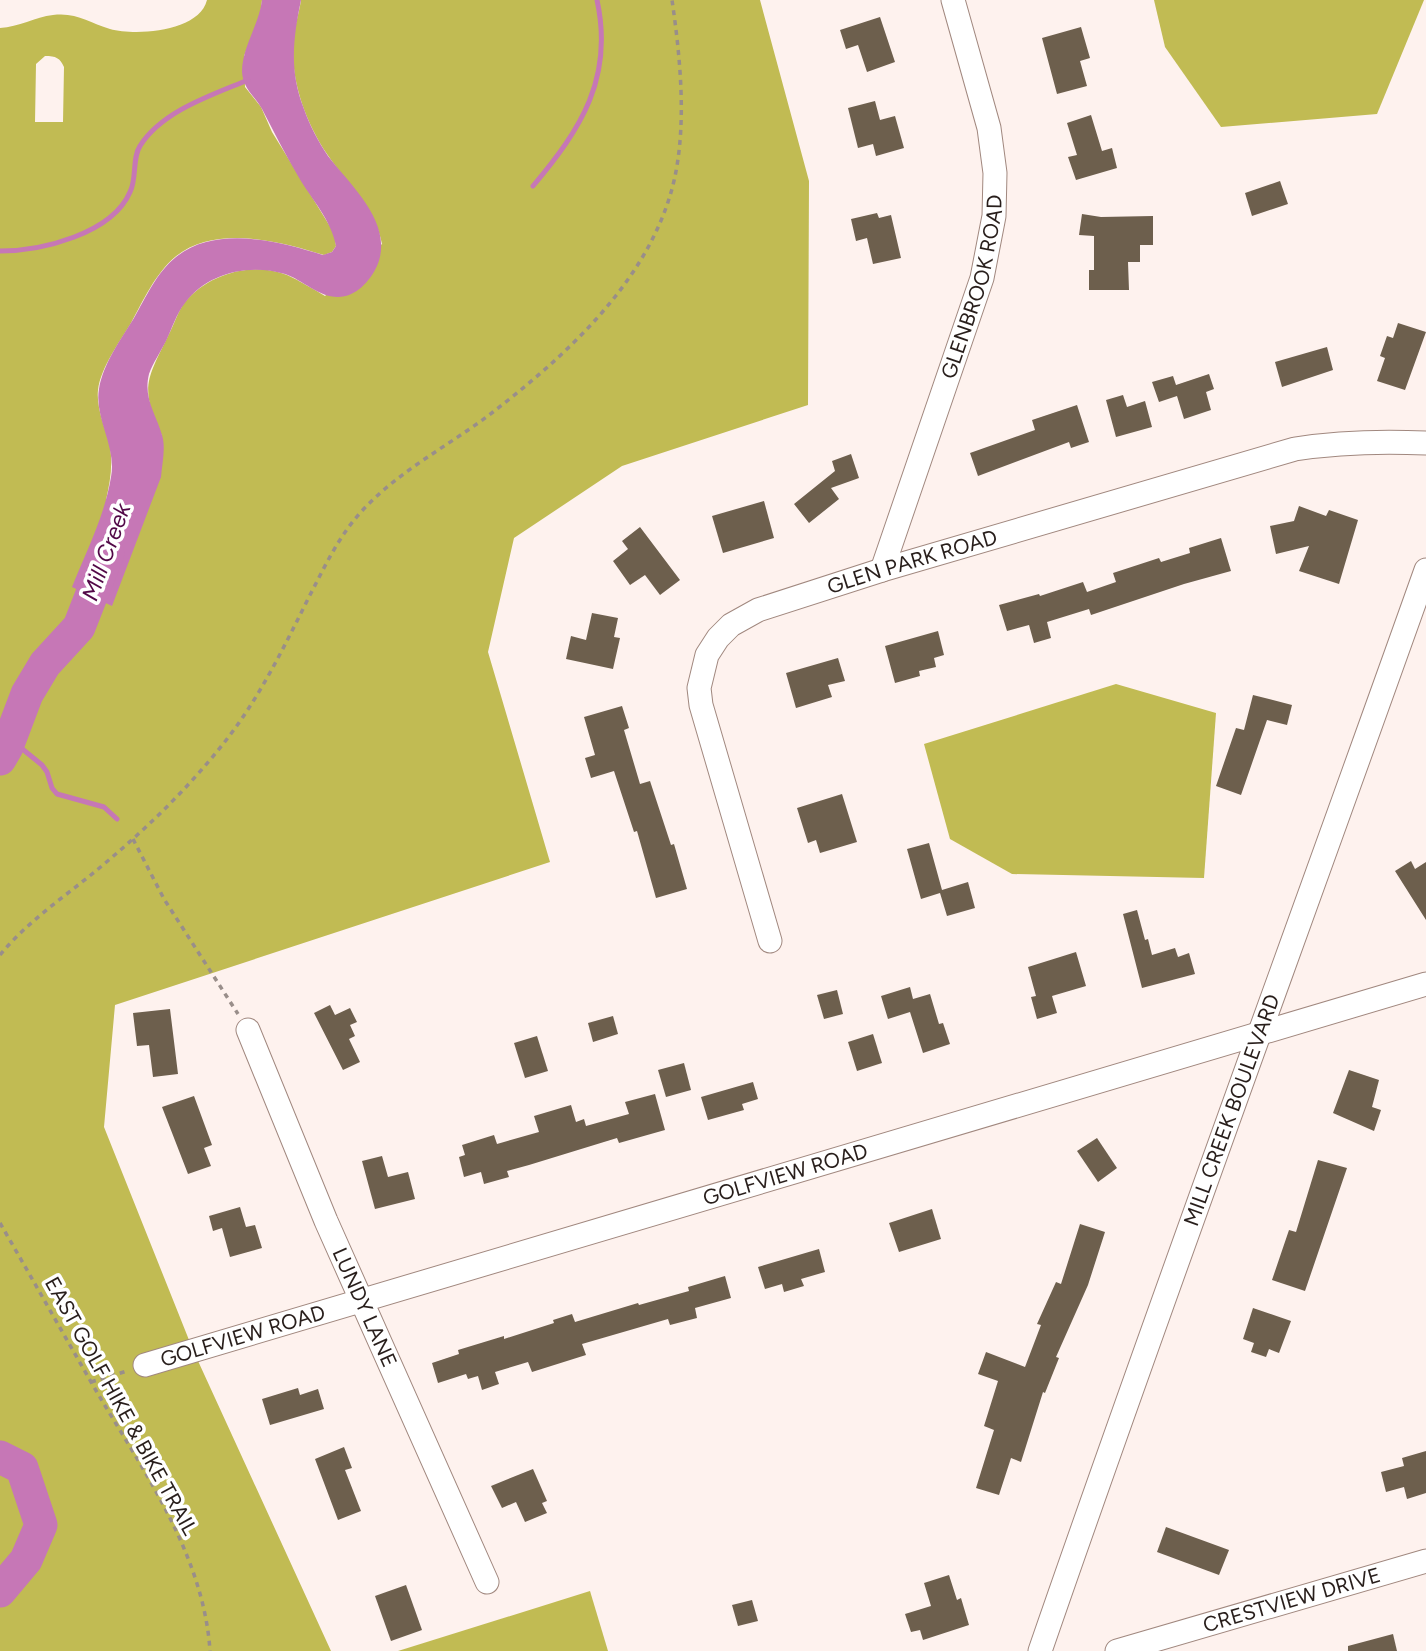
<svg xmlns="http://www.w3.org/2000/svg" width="1426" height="1651" font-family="Figtree,sans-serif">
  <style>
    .forest { fill: #c1bb53; fill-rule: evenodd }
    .water { fill: #c677b6 }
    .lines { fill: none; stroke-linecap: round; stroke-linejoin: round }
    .stream { stroke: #c677b6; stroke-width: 5 }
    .river { stroke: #c677b6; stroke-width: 33 }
    .building { fill: #6d5f4d }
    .minor-casing { stroke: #a1887f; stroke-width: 25 }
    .path { stroke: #998e8a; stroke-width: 3.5; stroke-dasharray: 5 5; stroke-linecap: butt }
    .minor { stroke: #fff; stroke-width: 23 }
    .labels { text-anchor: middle; stroke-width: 7; stroke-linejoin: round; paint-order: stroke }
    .street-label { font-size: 21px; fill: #281e1b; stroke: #fff }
    .water-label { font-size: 23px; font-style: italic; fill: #520847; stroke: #fff }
  </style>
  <rect width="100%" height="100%" fill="#fef2ee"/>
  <g class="forest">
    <path d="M207,0H262L260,16L244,56L245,87L261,107L272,132L323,215L334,233L336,246L332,252L324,255C279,241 215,224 175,257C155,274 143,301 131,323C119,343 101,367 98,390C96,409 106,429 110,447C113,466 110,482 106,500L162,436C140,388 146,381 168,336C174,325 178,311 185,302C209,274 252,261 287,275C300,281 313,289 325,296L382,244C375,207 347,184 327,154C305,121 291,81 293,42C294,28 299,14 301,0H760L809,181L808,405L622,466L514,538L488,652L550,862L115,1005L104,1127L193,1350L331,1651H0V28C19,27 35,17 53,15C77,12 89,23 110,29C136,36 199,32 207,0ZM45,56C56,56 60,58 64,67L63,122H35L36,64Z"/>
    <path d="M1154,0H1424L1377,114L1221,127L1165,47Z"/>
    <path d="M1116,684L1216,713L1204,878L1012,874L950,839L924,744Z"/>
    <path d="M590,1591L608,1651H398Z"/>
  </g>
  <path class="water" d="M262,0H301C293,39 289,70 304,109C309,124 319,143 328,156C351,186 395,224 377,266C370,281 356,297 338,297C318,297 303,280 285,274C249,263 207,273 185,303C176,314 172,329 166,341C161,351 153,363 149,374C143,398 156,414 162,435C166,448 162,464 161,477L112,606L72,587C86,552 105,515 111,477C117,447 94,418 99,389C103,364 121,339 134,318C146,297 157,272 176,257C216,225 278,241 323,255L332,252L336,246C331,219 311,199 298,176C285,154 274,132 262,109C255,96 243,89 242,72C242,47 259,25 262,0Z"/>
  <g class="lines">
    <g class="stream">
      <path d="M533,186C581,129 614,78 597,0"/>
      <path d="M0,251C41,251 112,234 130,192C137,179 132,158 140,146C162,111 212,95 248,80"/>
      <path d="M10,739L42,765L47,772L52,788L57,794L104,807L117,819"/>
      <path d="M0,1578L6,1584"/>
    </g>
    <g class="river">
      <path d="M0,759L7,747L27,694L45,664L79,627L108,553"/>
      <path d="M0,1457L22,1468L41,1525L26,1560L0,1591"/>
    </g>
  </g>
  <g class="building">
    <path d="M880,17L895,62L867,72L858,45L846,49L840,30Z"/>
    <path d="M1081,27L1090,58L1080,61L1087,86L1057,94L1042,38Z"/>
    <path d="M875,101L880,120L895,116L904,148L876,156L873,144L858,148L848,108Z"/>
    <path d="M1091,115L1102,151L1112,148L1117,168L1076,180L1068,157L1077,155L1067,123Z"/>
    <path d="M1280,181L1288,204L1252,216L1245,193Z"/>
    <path d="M877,213L879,218L891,215L901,258L873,264L867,238L856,241L851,219Z"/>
    <path d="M1082,214L1101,217L1153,216V245H1140V262H1128L1129,290H1089V270H1094V236L1079,235Z"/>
    <path d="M1398,323L1426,332L1405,390L1377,381L1385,358L1380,356L1387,336L1393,338Z"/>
    <path d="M1327,347L1333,370L1282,387L1275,362Z"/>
    <path d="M1209,374L1214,389L1206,392L1211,410L1184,419L1177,396L1159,402L1152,382L1173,376L1176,385Z"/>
    <path d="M1123,395L1127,407L1145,401L1152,427L1116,437L1106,400Z"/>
    <path d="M1077,405L1089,442L1071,448L1069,442L978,476L970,453L1035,430L1032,420Z"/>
    <path d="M851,454L859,478L831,488L839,499L809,523L794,504L835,471L832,461Z"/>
    <path d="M764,501L774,538L723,553L712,516Z"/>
    <path d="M1299,506L1326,516L1329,510L1358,520L1339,584L1299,571L1309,546L1276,554L1270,526L1294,521Z"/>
    <path d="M640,527L680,580L660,595L645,575L630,585L613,561L628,549L622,541Z"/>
    <path d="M1221,538L1231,571L1184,584L1091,615L1089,609L1047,622L1051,638L1034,643L1029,625L1007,631L999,605L1039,594L1040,596L1083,582L1087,592L1116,582L1113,573L1159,558L1161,562L1190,553L1189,548Z"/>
    <path d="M592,613L618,618L614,637L620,638L613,669L566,659L571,636L586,640Z"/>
    <path d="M938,631L944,655L934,658L936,667L919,671L920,676L895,683L885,646Z"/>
    <path d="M838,658L845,681L828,685L832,697L796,708L786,673Z"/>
    <path d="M1253,695L1292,705L1287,725L1267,720L1241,795L1216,786L1236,728L1244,730Z"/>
    <path d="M622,706L629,728L624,730L640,784L650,781L671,845L674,844L687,889L656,898L637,831L634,832L614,771L591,778L585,758L595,755L584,717Z"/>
    <path d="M842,794L857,842L820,853L816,840L808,843L797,808Z"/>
    <path d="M929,843L942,890L968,882L975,908L947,916L940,893L921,899L907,849Z"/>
    <path d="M1411,861L1415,869L1426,862V920L1395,871Z"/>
    <path d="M1137,910L1145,940L1148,939L1152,955L1175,948L1178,957L1189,953L1195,974L1142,988L1123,914Z"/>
    <path d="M1076,952L1086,986L1052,996L1057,1013L1037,1019L1031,997L1036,996L1028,967Z"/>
    <path d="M910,987L913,999L930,994L939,1024L943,1023L950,1044L923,1053L910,1012L888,1019L881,996Z"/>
    <path d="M837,990L843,1014L824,1019L817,995Z"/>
    <path d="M330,1005L335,1015L350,1008L357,1022L350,1025L355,1036L349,1039L360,1062L343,1070L314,1013Z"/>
    <path d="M170,1009L178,1074L153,1077L149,1045L137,1046L133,1013Z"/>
    <path d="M613,1016L618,1034L593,1042L588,1023Z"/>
    <path d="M873,1034L882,1063L857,1071L848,1042Z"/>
    <path d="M537,1036L548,1071L525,1078L514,1043Z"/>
    <path d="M684,1063L691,1090L666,1097L658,1070Z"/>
    <path d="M1349,1070L1379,1080L1372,1107L1381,1110L1374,1131L1333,1113Z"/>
    <path d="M753,1082L758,1099L742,1104L744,1110L708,1120L701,1097Z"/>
    <path d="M655,1094L665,1130L619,1143L617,1138L529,1165L507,1171L509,1177L484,1184L481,1172L464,1177L459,1157L465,1155L462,1145L494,1135L497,1144L539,1132L534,1116L571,1105L576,1122L584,1119L586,1126L629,1114L625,1102Z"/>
    <path d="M194,1096L212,1145L204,1148L211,1166L188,1174L162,1107Z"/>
    <path d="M1097,1138L1117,1168L1098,1182L1077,1151Z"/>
    <path d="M382,1156L388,1177L408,1172L415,1199L375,1209L362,1161Z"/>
    <path d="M1318,1160L1347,1168L1305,1291L1272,1280L1289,1230L1296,1232Z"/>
    <path d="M240,1207L246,1227L255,1225L262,1248L230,1257L222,1228L213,1231L209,1216Z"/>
    <path d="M932,1209L941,1239L899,1252L889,1223Z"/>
    <path d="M1080,1224L1105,1232L1088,1285L1056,1357L1059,1358L1045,1393L1043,1392L1021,1462L1011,1458L999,1495L976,1488L994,1430L984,1426L998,1381L978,1374L986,1352L1025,1367L1041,1325L1037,1324L1056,1282L1061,1284Z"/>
    <path d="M819,1249L825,1272L801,1279L804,1286L784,1292L782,1284L765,1289L758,1267Z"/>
    <path d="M725,1276L731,1298L695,1308L697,1318L670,1325L668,1319L582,1344L586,1355L532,1372L528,1362L495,1372L499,1384L482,1390L478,1376L468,1379L466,1374L438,1383L432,1363L459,1354L458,1350L504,1336V1339L554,1323L553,1320L572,1314L575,1322L638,1303L639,1305L689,1291L688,1287Z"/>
    <path d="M1253,1308L1291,1321L1279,1353L1269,1349L1266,1357L1251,1352L1254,1343L1243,1339Z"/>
    <path d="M298,1388L300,1395L318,1389L324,1409L270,1425L262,1399Z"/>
    <path d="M344,1447L352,1468L345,1470L361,1511L338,1520L315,1459Z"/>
    <path d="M1426,1451V1493L1407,1499L1404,1487L1386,1492L1381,1472L1404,1466L1402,1458Z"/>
    <path d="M533,1469L547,1501L542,1503L547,1513L525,1522L516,1502L502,1508L491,1486Z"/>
    <path d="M1166,1527L1229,1550L1219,1575L1157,1552Z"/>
    <path d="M949,1575L957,1600L961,1598L969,1625L923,1640L920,1630L911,1632L905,1614L931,1606L924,1583Z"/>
    <path d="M406,1585L422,1630L391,1641L375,1596Z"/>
    <path d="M752,1600L758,1621L738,1626L732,1605Z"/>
    <path d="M1393,1634L1397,1651H1348V1646Z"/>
  </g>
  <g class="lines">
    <defs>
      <g id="minor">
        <path id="s1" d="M882,570L982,278L994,216L995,173L989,128L953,0"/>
        <path id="s2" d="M770,941L701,705L699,688L707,655L718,638L731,625L758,610L882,570L1295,449C1339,442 1381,441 1426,443"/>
        <path id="s3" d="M248,1030L326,1221L487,1582"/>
        <path id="s4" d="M145,1365L1426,984"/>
        <path id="s5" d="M1040,1651C1165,1289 1298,930 1426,570"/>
        <path id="s6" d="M1117,1651L1426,1561"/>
      </g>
    </defs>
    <use href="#minor" class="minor-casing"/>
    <g class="path">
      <path d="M133,839L164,899L238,1014"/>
      <path d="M0,955C27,922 64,897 97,870C145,830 189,788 227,739C261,695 285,645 310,595C325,566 339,536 361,512C399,470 449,446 493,412C564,357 639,289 668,202C689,141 681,62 672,0"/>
      <path d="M0,1223C33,1280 65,1337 98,1394C145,1473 204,1557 210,1651"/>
      <path d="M91,1382L127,1371"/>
    </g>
    <use href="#minor" class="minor"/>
  </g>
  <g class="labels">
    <g class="street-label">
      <text dy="7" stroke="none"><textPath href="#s1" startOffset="298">GLENBROOK ROAD</textPath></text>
      <text dy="7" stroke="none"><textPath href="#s2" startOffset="528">GLEN PARK ROAD</textPath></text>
      <text dy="7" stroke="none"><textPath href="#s5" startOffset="574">MILL CREEK BOULEVARD</textPath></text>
      <text dy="7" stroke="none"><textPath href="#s4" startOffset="668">GOLFVIEW ROAD</textPath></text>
      <text dy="7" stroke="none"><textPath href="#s3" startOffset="301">LUNDY LANE</textPath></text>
      <text dy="7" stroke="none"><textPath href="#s4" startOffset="102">GOLFVIEW ROAD</textPath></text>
      <text transform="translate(121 1406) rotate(61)" y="7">EAST GOLF HIKE &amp; BIKE TRAIL</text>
      <text dy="7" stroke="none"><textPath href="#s6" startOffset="182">CRESTVIEW DRIVE</textPath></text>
    </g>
    <g class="water-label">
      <text transform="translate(106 552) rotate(-70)" y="8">Mill Creek</text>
    </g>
  </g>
</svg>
